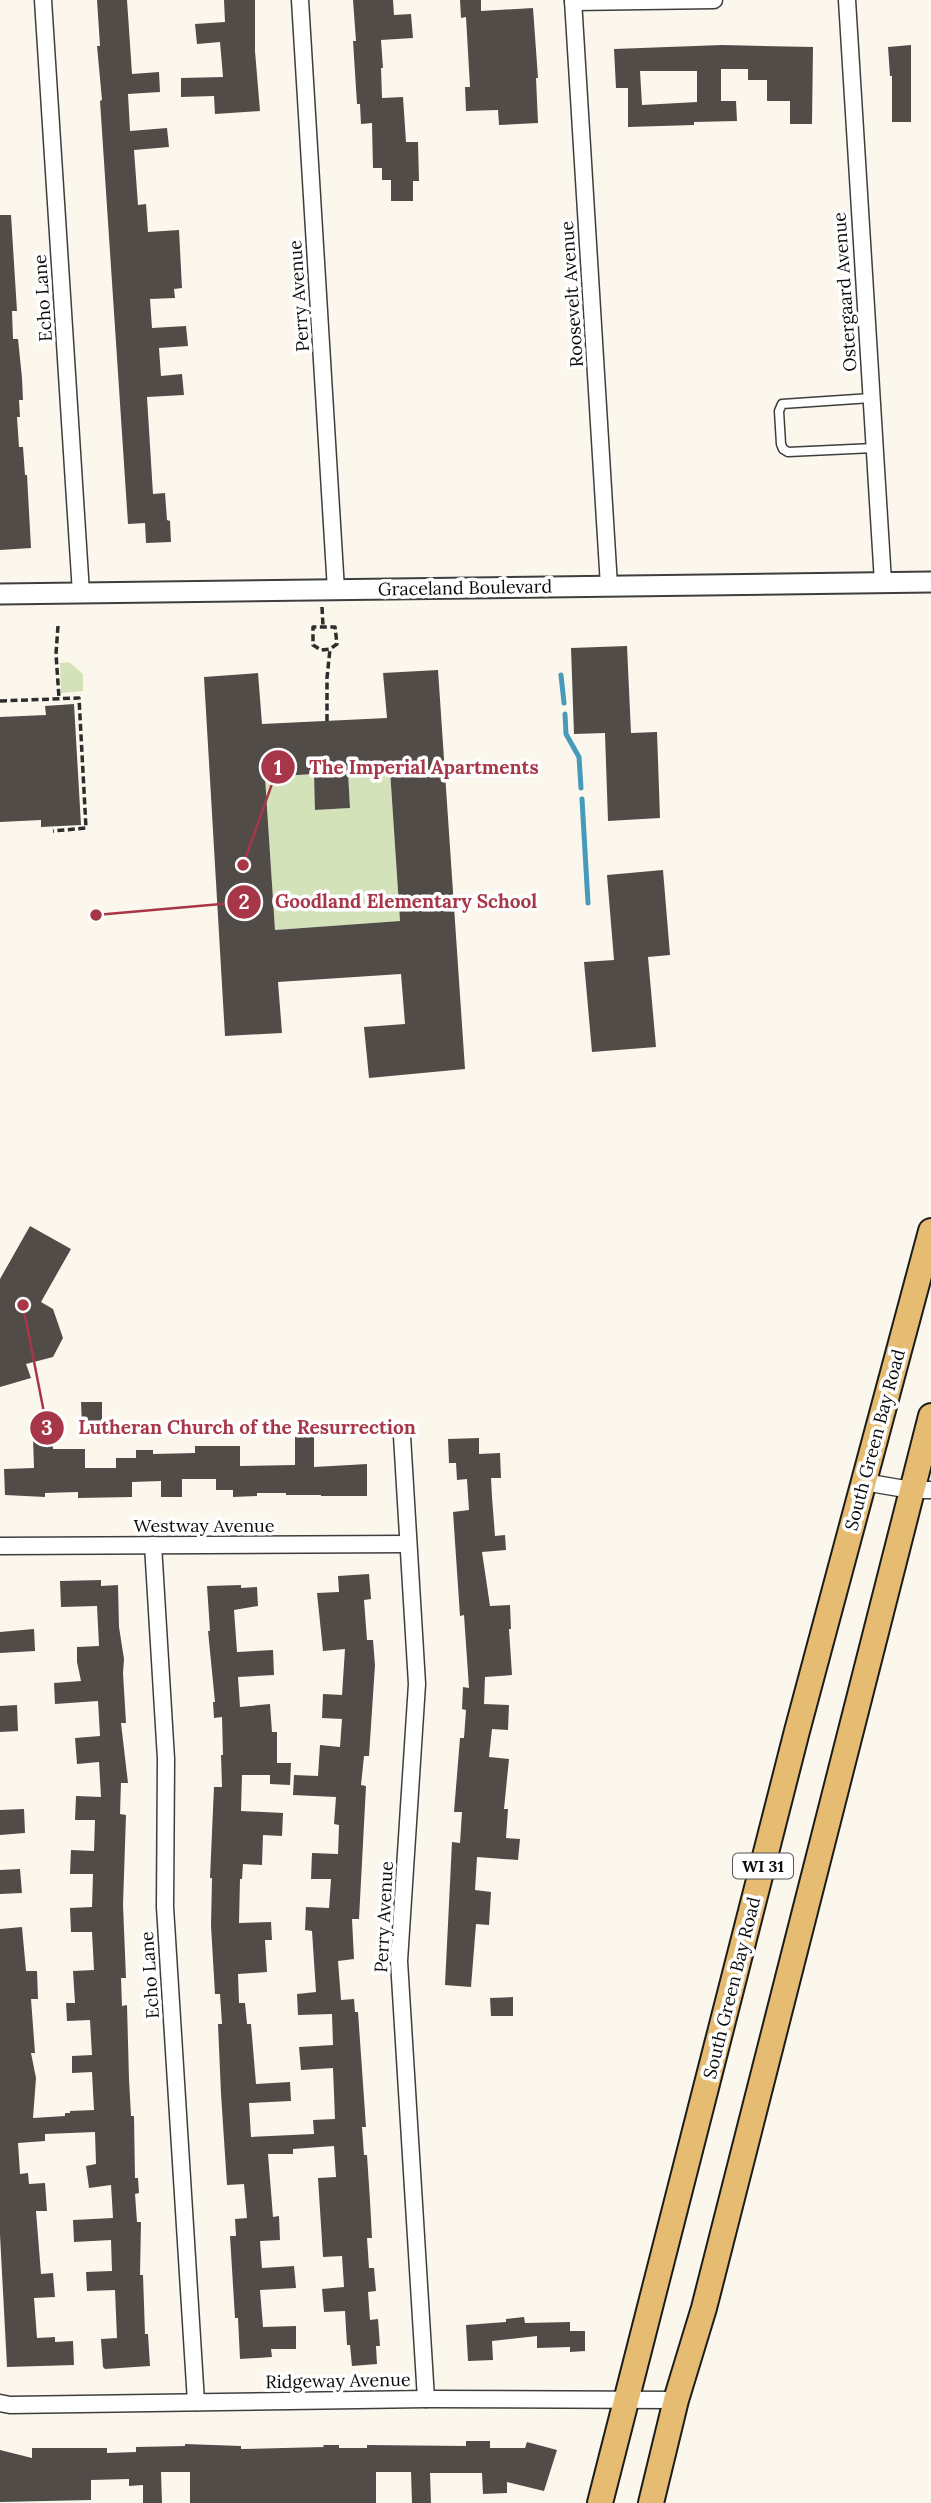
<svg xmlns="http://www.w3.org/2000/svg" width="931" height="2503" font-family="Lora,serif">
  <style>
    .green { fill: #d4e2ba }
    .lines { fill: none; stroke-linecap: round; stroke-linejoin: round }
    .stream { stroke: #489abb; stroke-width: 5 }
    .building { fill: #524c49; fill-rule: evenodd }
    .service-casing { stroke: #3e3e3e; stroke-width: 11 }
    .minor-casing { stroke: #3e3e3e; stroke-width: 19 }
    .tertiary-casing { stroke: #3e3e3e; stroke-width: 23 }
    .primary-casing { stroke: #1c1c1c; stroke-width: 28 }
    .path { stroke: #2d2d2d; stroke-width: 3.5; stroke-dasharray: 7 3.5; stroke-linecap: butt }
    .service { stroke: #fff; stroke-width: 8 }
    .minor { stroke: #fff; stroke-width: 16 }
    .tertiary { stroke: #fff; stroke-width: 19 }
    .primary { stroke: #e6bc72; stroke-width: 24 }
    .labels { text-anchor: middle; stroke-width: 7; stroke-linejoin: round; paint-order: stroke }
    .shield { fill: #fff; stroke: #545454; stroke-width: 2 }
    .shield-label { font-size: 16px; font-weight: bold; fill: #0b0b0b }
    .street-label { font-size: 18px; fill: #0b0b0b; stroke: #fff }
    .leader { fill: none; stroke: #a83649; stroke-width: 2.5 }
    .callout-dot { fill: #a83649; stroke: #fff; stroke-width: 2.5 }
    .mark-label { font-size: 21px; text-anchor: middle; font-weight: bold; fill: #fff }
    .callout-label { font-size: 19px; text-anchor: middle; font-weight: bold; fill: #a83649; stroke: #fff; stroke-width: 7; stroke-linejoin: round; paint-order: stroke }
  </style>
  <rect width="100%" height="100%" fill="#fcf7ec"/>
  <g class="green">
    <path d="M69,662L83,674V691L61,693L60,663Z"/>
    <path d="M390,770L400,921L275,930L265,777L314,774L316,810L350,808L348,772Z"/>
  </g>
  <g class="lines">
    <g class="stream">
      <path d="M561,675L564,703"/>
      <path d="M565,714L566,734L579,757L581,788"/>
      <path d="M582,799L588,903"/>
    </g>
  </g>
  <g class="building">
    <path d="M97,0H127L132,74L159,72L160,92L128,94L130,131L167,128L169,147L134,150L138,205L146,204L148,232L179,230L182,288L174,289L175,298L150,299L152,328L186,326L188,346L159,348L161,376L182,374L184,395L147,397L153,494L165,493L167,520L170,521L171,542L146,543L145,523L128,524L100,101L102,100L97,46H100Z"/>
    <path d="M224,0H255V51L260,111L215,114L214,96L181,97V78L223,77L220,42L197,44L195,24L225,22Z"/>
    <path d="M353,0H393L394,15L411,14L413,38L381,40L383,68H381L382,98L403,97L406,142H418L419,181H413V201H391V180H382V168H373L372,123L361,124L360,104H357L353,41H356Z"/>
    <path d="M460,0H481V11L533,8L538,78H536L538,123L499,125L498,110L466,111L465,87H470L466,17L461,18Z"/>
    <path d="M722,45L813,47L812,124H790V101H767V80H748V69H721V101H736L737,121L694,122V125L628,127V88H616L614,49ZM640,71H697V102L642,105Z"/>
    <path d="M911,45V122H892V76H890L888,47Z"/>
    <path d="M0,215H11L17,311H12L13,339H18L22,378L23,400H19L20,417H17L19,447H23L25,475H27L31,548L0,550Z"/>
    <path d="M627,646L631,733L657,732L660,818L608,821L605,733L574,734L571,648Z"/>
    <path d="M438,670L465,1069L369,1078L364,1027L405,1024L401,974L278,982L282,1033L225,1036L204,677L258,673L262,724L387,718L383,673ZM390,770L400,921L275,930L265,777L314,774L315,810L350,808L348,772Z"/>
    <path d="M74,704L81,825L41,827V820L0,822V717L46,715L45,706Z"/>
    <path d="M663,870L670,955L648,957L656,1047L592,1052L584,962L614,960L607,875Z"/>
    <path d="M30,1226L71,1249L41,1302L53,1309L63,1338L53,1357L26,1364L31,1378L0,1387V1279Z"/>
    <path d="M81,1402H102V1424L82,1425Z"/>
    <path d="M52,1436L53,1449H85V1468H116V1458H136V1450H153V1454L195,1453V1446H240V1466L295,1465V1436H314V1467L367,1464V1496H321V1495H286V1493H257V1496L233,1497V1490H216V1479H182V1497H161V1481L132,1482V1497L78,1498V1492L45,1493V1497L5,1495L4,1469L34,1468L33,1437Z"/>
    <path d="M479,1438V1454L500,1453L501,1478H491L492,1497L495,1536L505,1535L506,1550L482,1552L490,1606L510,1605L511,1629H509L512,1675L485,1677L484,1704L509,1705L508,1730L492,1729L489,1757L509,1759L504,1809H508L506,1838L520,1839L518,1860L477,1857L475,1890L491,1892L489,1925L476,1924L471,1987L445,1985L452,1842L460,1843L462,1812H454L460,1738H464L466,1710L462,1709L463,1687L469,1688L464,1615L460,1616L453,1512L469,1510L467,1479L457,1480L456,1463H449L448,1439Z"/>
    <path d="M369,1574L371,1599L364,1600L367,1640H373L375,1665L369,1756H364L361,1785L366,1786L359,1919H352L354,1959L338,1961L341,2000L354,1999L355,2012H358L366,2127H362L364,2155H367L370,2201L372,2238H367L369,2268H374L376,2291L368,2292L370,2320L378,2319L380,2346H376L377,2364L352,2366L350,2345H347L345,2311L324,2312L322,2289L344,2287L342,2256L323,2257L318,2178L336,2177L334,2146L293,2149V2154H268L273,2217L279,2216L280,2240L260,2241L262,2268L294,2266L296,2288L260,2290L263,2327L296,2326V2349H271L272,2357L240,2359L238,2318H235L230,2236H236L235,2219L247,2218L244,2184L227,2185L221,2094L218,2024H222L220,1994H215L211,1926L212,1878H210L214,1787H222L221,1755H223L222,1717L214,1718L213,1702H215L208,1631H210L207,1586L241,1585V1588L257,1587L258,1606L234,1610L237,1652L273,1650L274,1675L238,1677L240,1707L270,1704L272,1732H277V1763H291L290,1785L270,1784V1775H242L241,1811L283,1813L282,1836L263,1835L262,1865L243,1864L242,1879H240L239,1923L271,1922L272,1940H265L267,1972L238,1974L239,2003H245L247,2024H251L256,2084L290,2082L291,2101L249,2103L251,2137L314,2134L313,2120L335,2119L333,2068L301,2070L299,2047L333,2045L332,2014L298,2015L297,1994L316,1992L312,1931L305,1930L306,1907L329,1908L331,1879H311L312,1853L338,1854L339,1825L334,1824L336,1797L293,1795L294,1775L318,1776L320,1745L340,1747L342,1719L322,1718L323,1694L342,1695L345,1649L323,1651L317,1593L339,1592L338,1576Z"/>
    <path d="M101,1580V1586L118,1585L119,1627L124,1659L123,1673L126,1723H121L128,1783H121L120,1814L126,1815L123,1905L126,1978H121L122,2006L127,2005L129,2079L131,2116H134L135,2178H138L139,2193L135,2194L137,2222H141L140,2275H143L145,2334H148L150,2366L105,2369L103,2367L101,2339L117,2338L115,2290L87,2291L86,2272L112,2271L111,2240L74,2242L73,2220L113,2218L111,2185L89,2188L86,2166L96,2164L95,2132L45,2134V2141L18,2143L20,2174L28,2173L29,2184L45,2183L47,2211H36L41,2274L53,2273L55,2297L34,2298L37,2338L55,2337V2342L73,2341L74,2365L7,2367L0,2235V1929L22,1927L26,1971H37L38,1999H31L35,2053H31L36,2078L33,2118L65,2116V2113H70V2111L94,2110L92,2072L72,2073V2056L92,2055L90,2020L67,2021L66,2003H75L73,1971L94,1970L92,1932H71L70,1908L92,1907L93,1874H70L71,1850L94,1851L95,1820H75L76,1796L101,1797L99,1762L77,1764L75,1738L100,1736L98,1701L55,1704L54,1683L81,1681L77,1662V1647L99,1646L97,1606L61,1607L60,1581Z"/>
    <path d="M34,1629L35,1651L0,1653V1632Z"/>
    <path d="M17,1705L18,1731L0,1732V1706Z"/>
    <path d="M24,1809L25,1833L0,1835V1810Z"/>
    <path d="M20,1869L22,1893L0,1894V1870Z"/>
    <path d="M513,1997V2016H491L490,1998Z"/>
    <path d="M524,2317L525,2323L570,2322V2331H585V2351L570,2352V2347L537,2348V2336L492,2341L493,2360L468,2361L466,2325L506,2322V2319Z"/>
    <path d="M466,2441H490V2448H525L527,2442L557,2450L544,2491L507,2482V2493L483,2494L482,2473H430L431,2503H412L411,2472H376V2503H190V2472H161L162,2503H143V2485L129,2486V2479L91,2480V2500L0,2502V2450L32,2458V2448H107V2453L136,2452V2447L185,2446V2444L241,2446V2449L324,2447L323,2445H339V2448H367V2445L466,2446Z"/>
  </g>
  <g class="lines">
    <defs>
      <path id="service" d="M871,398L782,404L779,411L781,444L783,449L788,452L874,448"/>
      <g id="minor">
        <path d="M43,0L81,593"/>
        <path d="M300,0L336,590"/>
        <path d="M573,0L609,586"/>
        <path d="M847,0L883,582"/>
        <path d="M573,2L714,0"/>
        <path d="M402,1436L417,1684L399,1961L426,2399"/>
        <path d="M864,1482L911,1490H931"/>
        <path d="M153,1545L166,1759L165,1907L196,2402"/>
        <path d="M0,1546L408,1544"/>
        <path d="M0,2403L10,2405L426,2399L676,2400"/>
      </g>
      <path id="tertiary" d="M0,594L931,582"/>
      <g id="primary">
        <path d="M600,2503L797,1731L931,1231"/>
        <path d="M651,2503L676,2400L704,2308L931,1416"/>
      </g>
    </defs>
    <use href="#service" class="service-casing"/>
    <use href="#minor" class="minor-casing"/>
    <use href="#tertiary" class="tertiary-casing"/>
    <use href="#primary" class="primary-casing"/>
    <g class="path">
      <path d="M322,607L323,626"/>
      <path d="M58,626L56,654L59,698"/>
      <path d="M0,701L79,698L86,828L53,831"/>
      <path d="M327,721V678L330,649L321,650L313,645V627H335L337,644L330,649"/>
    </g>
    <use href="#service" class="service"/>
    <use href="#minor" class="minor"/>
    <use href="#tertiary" class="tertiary"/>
    <use href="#primary" class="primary"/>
  </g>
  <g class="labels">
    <rect class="shield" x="733" y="1853.5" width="60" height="25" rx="5"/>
    <g class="shield-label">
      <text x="763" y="1872">WI 31</text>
    </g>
    <g class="street-label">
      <text transform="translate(845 292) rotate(-94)" y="6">Ostergaard Avenue</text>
      <text transform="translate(572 294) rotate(-94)" y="6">Roosevelt Avenue</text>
      <text transform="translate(299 296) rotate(-94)" y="6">Perry Avenue</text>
      <text transform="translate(43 298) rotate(-94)" y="6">Echo Lane</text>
      <text transform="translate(465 588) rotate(-1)" y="6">Graceland Boulevard</text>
      <text transform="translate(875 1440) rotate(-75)" y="6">South Green Bay Road</text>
      <text x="204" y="1532">Westway Avenue</text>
      <text transform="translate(384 1917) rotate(-87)" y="6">Perry Avenue</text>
      <text transform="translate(150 1975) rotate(-94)" y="6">Echo Lane</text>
      <text transform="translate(732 1988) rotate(-76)" y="6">South Green Bay Road</text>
      <text transform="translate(338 2381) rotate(-1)" y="6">Ridgeway Avenue</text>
    </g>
  </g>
  <path class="leader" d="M243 865L278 767M96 915L244 902M23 1305L47 1428"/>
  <g class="callout-dot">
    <circle cx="243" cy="865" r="7"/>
    <circle cx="96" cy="915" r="7"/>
    <circle cx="23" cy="1305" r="7"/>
    <circle cx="278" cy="767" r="18"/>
    <circle cx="244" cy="902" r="18"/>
    <circle cx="47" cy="1428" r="18"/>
  </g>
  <g class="mark-label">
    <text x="278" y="775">1</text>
    <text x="244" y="909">2</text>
    <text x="47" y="1435">3</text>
  </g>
  <g class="callout-label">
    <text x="424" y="774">The Imperial Apartments</text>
    <text x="406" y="908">Goodland Elementary School</text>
    <text x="247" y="1434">Lutheran Church of the Resurrection</text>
  </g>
</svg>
